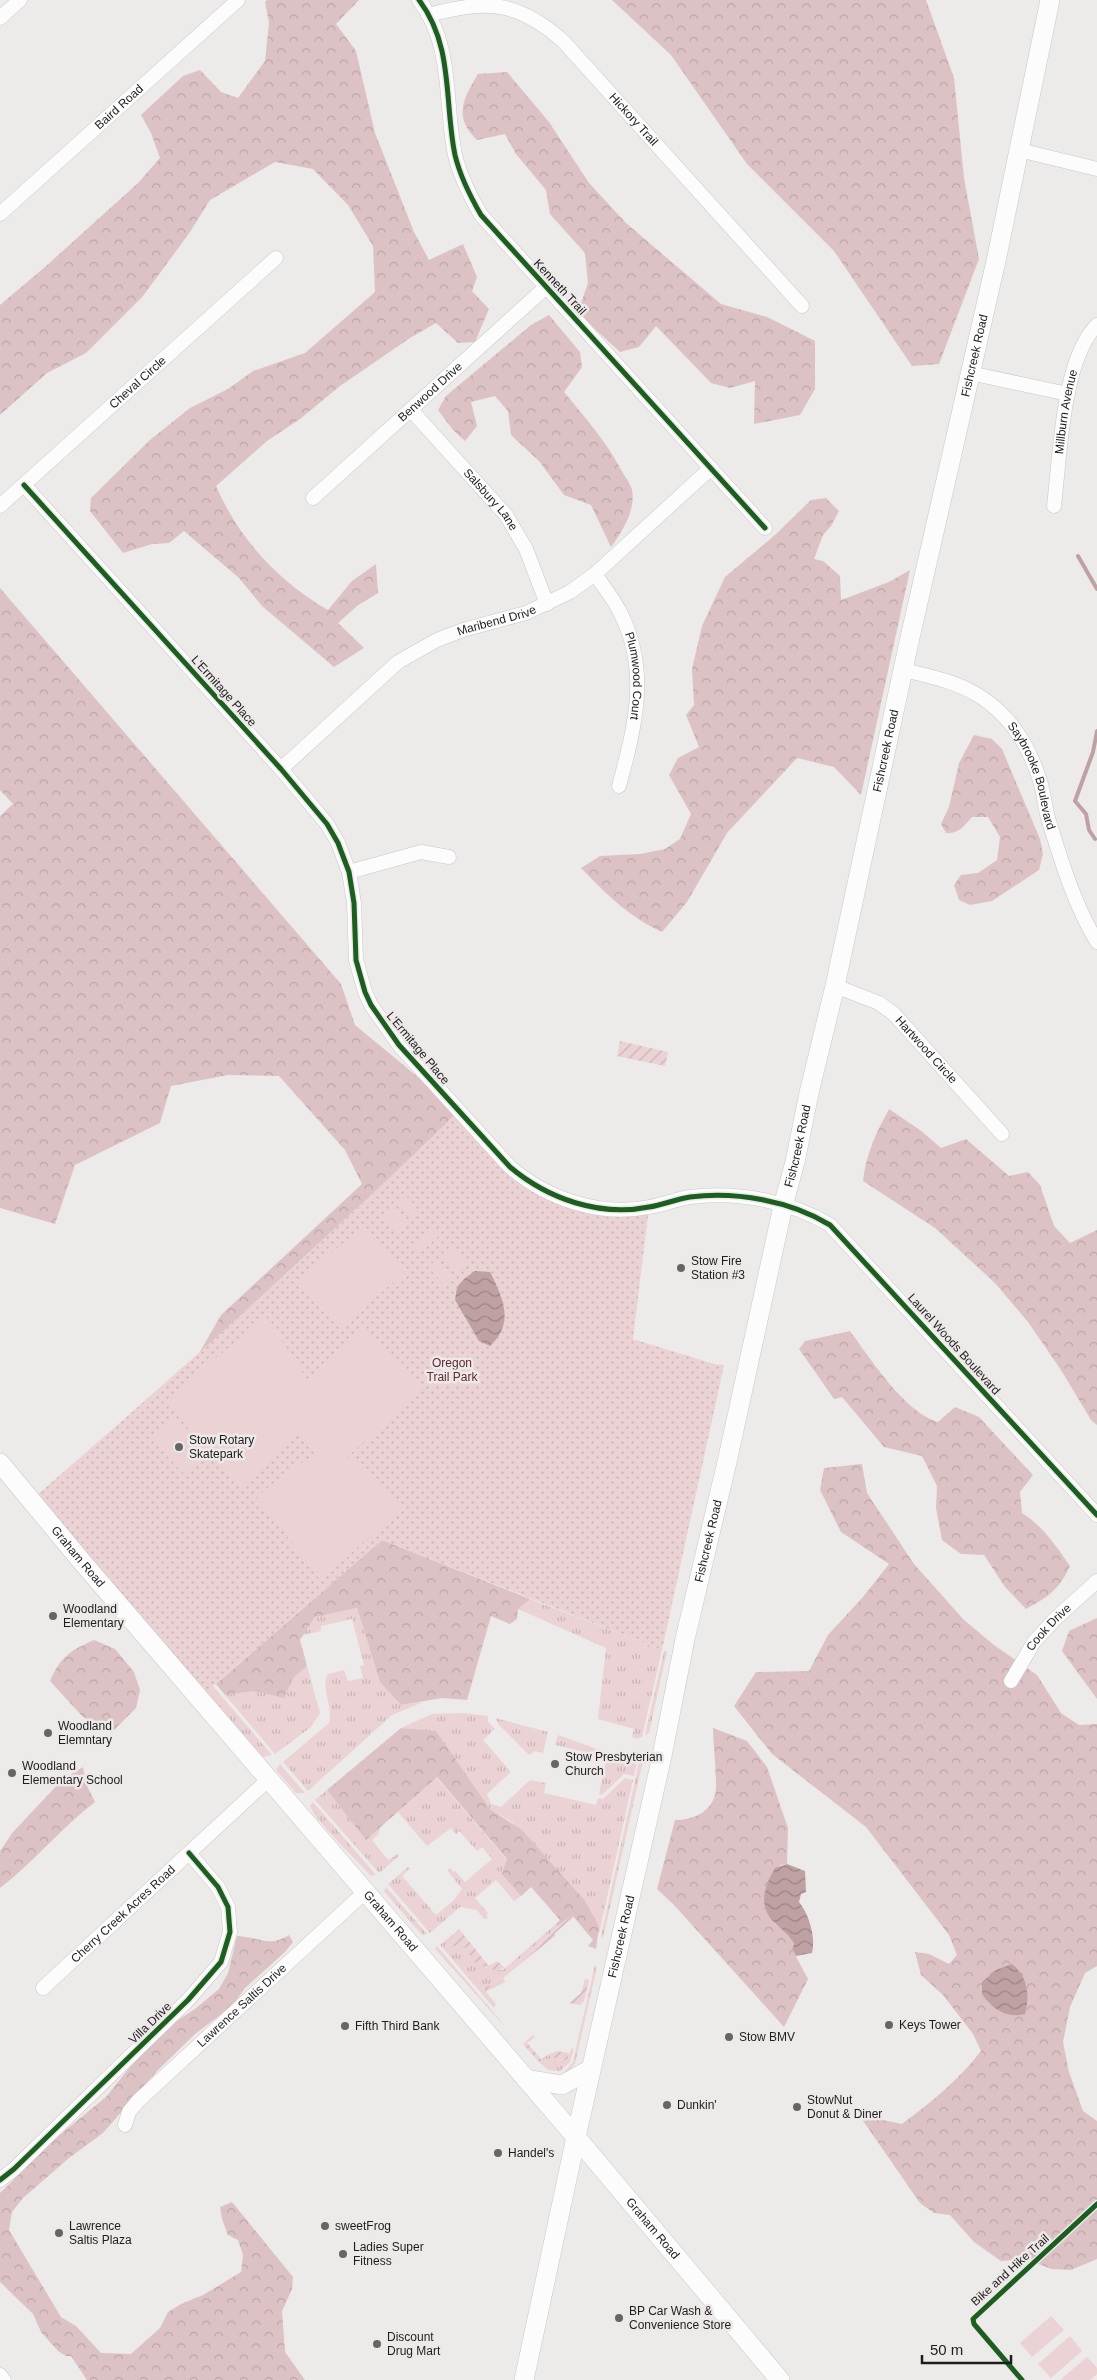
<svg xmlns="http://www.w3.org/2000/svg" width="1097" height="2380" font-family="Arial,sans-serif">
  <style>
    .grass { fill: url(#grass-tufts) }
    .forest { fill: url(#forest-crowns) }
    .park { fill: url(#park-dots) }
    .garden { fill: url(#garden-furrows) }
    .pitch { fill: #ebd2d4 }
    .water { fill: url(#water-waves) }
    .lines { fill: none; stroke-linecap: round; stroke-linejoin: round }
    .stream { stroke: #c0a1a3; stroke-width: 4 }
    .street-casing { stroke: #c9c7c7; stroke-width: 15 }
    .secondary-casing { stroke: #c9c7c7; stroke-width: 20 }
    .street { stroke: #fcfcfc; stroke-width: 14 }
    .secondary { stroke: #fcfcfc; stroke-width: 19 }
    .cycleway-casing { stroke: #eee9e9; stroke-width: 8 }
    .cycleway { stroke: #1b5e20; stroke-width: 5 }
    .poi-dot { fill: #666565; stroke: #eee9e9; stroke-width: 2 }
    .labels { text-anchor: middle; stroke-width: 5; stroke-linejoin: round; paint-order: stroke }
    .street-label { font-size: 12px; fill: #1e1d1d; stroke: #eee9e9 }
    .poi-label { font-size: 12px; fill: #1e1d1d; stroke: #eee9e9; text-anchor: start }
    .park-label { font-size: 12px; fill: #602830; stroke: #eee9e9 }
  </style>
  <defs>
    <pattern id="grass-tufts" width="24" height="20" patternUnits="userSpaceOnUse" patternTransform="scale(1.25)"><rect width="24" height="20" fill="#ebd2d4"/><path d="M3 7l-1-3M5 7V3M7 7l1-3M15 17l-1-3M17 17v-4M19 17l1-3" fill="none" stroke="#c9b4b6"/></pattern>
    <pattern id="forest-crowns" width="20" height="18" patternUnits="userSpaceOnUse" patternTransform="scale(1.25)"><rect width="20" height="18" fill="#dcc2c4"/><path d="M2 6a3 3 0 1 1 6 0M12 15a3 3 0 1 1 6 0" fill="none" stroke="#bca6a8"/></pattern>
    <pattern id="park-dots" width="8" height="8" patternUnits="userSpaceOnUse" patternTransform="scale(1.25)"><rect width="8" height="8" fill="#ebd2d4"/><path d="M2 2h.1M6 6h.1" fill="none" stroke="#c9b4b6" stroke-width="1.8" stroke-linecap="round"/></pattern>
    <pattern id="garden-furrows" width="10" height="10" patternUnits="userSpaceOnUse" patternTransform="scale(1.25)"><rect width="10" height="10" fill="#ebd2d4"/><path d="M-1 1l2-2M0 10L10 0M9 11l2-2" fill="none" stroke="#c9b4b6"/></pattern>
    <pattern id="water-waves" width="16" height="10" patternUnits="userSpaceOnUse" patternTransform="scale(1.25)"><rect width="16" height="10" fill="#c0a1a3"/><path d="M0 5q4-4 8 0t8 0" fill="none" stroke="#9b8384"/></pattern>
  </defs>
  <rect width="100%" height="100%" fill="#edeaea"/>
  <g class="grass">
    <path d="M530,1599L662,1650L642,1737L637,1739L632,1737L634,1729L598,1719L606,1648L518,1609Z"/>
    <path d="M357,1608L380,1682L401,1705L423,1702L392,1715L308,1791L283,1762L329,1723C334,1707 320,1688 328,1674L344,1670L348,1681L363,1678L360,1666L364,1665L352,1619L321,1626V1631L303,1635L315,1617Z"/>
    <path d="M664,1651H667L649,1733L645,1735Z"/>
    <path d="M307,1666L320,1713L311,1727L275,1754L225,1695L255,1691L284,1697L293,1678Z"/>
    <path d="M213,1686L272,1755L263,1757L205,1693Z"/>
    <path d="M464,1713L488,1716V1722L495,1729L483,1740L511,1772L487,1794L491,1804L501,1807L530,1780L546,1783L544,1793L596,1805L598,1798L603,1799L625,1778L633,1780L599,1934L512,1822L490,1809L436,1732L401,1728L432,1714Z"/>
    <path d="M495,1718L548,1732L543,1753L535,1751L529,1755L499,1725Z"/>
    <path d="M558,1735L625,1759L629,1753L638,1756L634,1776L624,1774L602,1795L599,1794L607,1757L555,1745Z"/>
    <path d="M640,1758L643,1761L603,1938L601,1936Z"/>
    <path d="M280,1764L305,1793H296L276,1770Z"/>
    <path d="M436,1777L507,1860L503,1874L521,1896L514,1901L496,1880L475,1898L488,1913L486,1915L488,1918L484,1919L477,1910L460,1907L430,1933L388,1884L408,1867L410,1868L402,1876L436,1915L454,1900L462,1889L447,1870L450,1868L454,1872L455,1871L465,1882L492,1859L482,1847L477,1851L459,1831L456,1834L451,1828L427,1846L398,1812Z"/>
    <path d="M327,1790L366,1839L380,1828L378,1835L372,1840L388,1860L398,1854L399,1856L379,1873L315,1800Z"/>
    <path d="M313,1802L376,1875L371,1876C358,1861 315,1821 310,1806Z"/>
    <path d="M386,1887L427,1934L422,1935L384,1891Z"/>
    <path d="M578,1909L492,1985L483,1988L496,2004L494,2008L440,1945L453,1934V1947L463,1944L486,1968L503,1970L556,1924L557,1925Z"/>
    <path d="M437,1946L510,2032L435,1949Z"/>
    <path d="M595,1965L597,1967L575,2063L571,2069L562,2075L573,2062Z"/>
    <path d="M574,2048L570,2062L560,2071L548,2070L539,2062L547,2055L561,2061L568,2059L571,2049Z"/>
  </g>
  <g class="forest">
    <path d="M267,0H359L336,24L356,51L375,133L414,232L429,260L463,244L477,277L472,291L489,309L475,342L458,343L436,323L410,338L340,386L300,419L267,441L216,486C239,539 278,581 328,610L352,581L376,564L378,593L357,606L338,623L364,648L334,667L262,606L239,578L184,531L169,543L152,544L123,553L90,511L91,498L150,440L190,408L228,389L253,371L305,353L375,292L373,246L348,205L313,169L275,162L210,200L190,232L143,296L86,353L47,373L0,415V305L45,267L138,183L160,158L151,133L141,115L183,76L200,70L221,92L238,98L265,61L269,23L265,2Z"/>
    <path d="M612,0H926L954,78L964,178L979,259L939,364L912,366L834,251L747,164L671,55Z"/>
    <path d="M507,72L549,122L589,183L626,223L721,304L767,317L815,341V389L800,415L754,424L755,381L730,388L711,383L656,326L639,347L620,352L582,317L581,303L588,283L585,253L550,214L546,190L516,154L505,134L477,140C453,117 463,99 478,74Z"/>
    <path d="M549,315L580,352L582,367L564,392C586,418 607,443 623,473C626,478 631,485 632,490C636,510 622,532 611,547L591,505L564,495L539,461L511,435L508,411L495,396L471,402L477,426L465,441L453,430L438,410L446,396L531,325Z"/>
    <path d="M826,498L839,511L831,526L823,535L814,559L823,561L840,576L841,600L889,582L910,570L861,795L834,767L797,758L727,833L687,902L662,932C629,917 606,894 581,868L600,856L640,854L665,849L680,839L691,814L669,775L678,758L699,747L686,715L694,705L692,669L702,626L725,577L775,535L811,500Z"/>
    <path d="M0,588L341,984L355,1025L459,1111L394,1174L198,1355L221,1315L362,1184L345,1150L279,1076L228,1075L171,1086L160,1123L75,1165L55,1224L0,1208V816L13,804L0,790Z"/>
    <path d="M974,735L992,739L1002,749L1040,839L1043,854L1039,870L992,901L970,905L959,900L954,885L961,875L978,873L997,860L1000,837L988,817H972C964,826 959,834 946,833L941,824L949,807L959,763Z"/>
    <path d="M889,1109L920,1130L941,1148L966,1139L1009,1176L1028,1172L1040,1185L1054,1226L1070,1243L1097,1230V1425L1091,1420L1061,1370L1028,1322L995,1283L935,1228L863,1181C866,1154 876,1133 889,1109Z"/>
    <path d="M850,1331C870,1358 905,1413 938,1422L955,1407L979,1417L1033,1475L1020,1492L1022,1513C1043,1526 1056,1546 1070,1566C1059,1590 1048,1597 1026,1609L1005,1587L984,1555L961,1554L942,1540L936,1508L937,1486L922,1456L884,1447L842,1397L834,1399L799,1349L805,1341Z"/>
    <path d="M862,1464L867,1493L914,1564L964,1620L994,1645L1037,1675L1061,1713L1079,1725L1097,1724V1966L1085,1973L1070,2007L1063,2042L1069,2072L1083,2111L1097,2121V2259L1071,2270L1051,2269L1027,2259L1001,2261L974,2242L950,2215L934,2213L920,2203L859,2115L902,2124C931,2102 959,2080 981,2051L973,2034L943,1995L921,1975L915,1952L929,1954L949,1964L957,1955L949,1935L866,1827L772,1754L734,1706L756,1672L809,1671L828,1635L863,1597L889,1564L841,1532L820,1490L824,1468Z"/>
    <path d="M382,1540L530,1599L518,1609L517,1619L510,1624L491,1616L467,1700L442,1698L401,1705L380,1682L357,1608L315,1617L300,1640L307,1666L293,1678L284,1698L255,1691L225,1695L216,1684Z"/>
    <path d="M1097,1618V1699L1062,1651L1069,1631Z"/>
    <path d="M94,1640L115,1649L134,1672L140,1690L136,1708L114,1730L99,1729L82,1716L50,1681C60,1657 71,1650 94,1640Z"/>
    <path d="M401,1728L436,1731L490,1809L522,1830L585,1901L599,1927L596,1949L588,1946L593,1940L572,1915L557,1926L556,1924L560,1920L531,1887L521,1896L502,1874L507,1859L437,1777L366,1840L327,1790Z"/>
    <path d="M713,1728L747,1741L767,1767L788,1828L787,1864L780,1865L775,1924L789,1934L794,1944L792,1949L808,1979L784,2027L674,1905L657,1889L675,1820C692,1820 710,1813 715,1795C718,1787 713,1741 713,1728Z"/>
    <path d="M83,1767L86,1784L95,1802C61,1828 34,1862 0,1888V1851L13,1832L62,1780Z"/>
    <path d="M289,1935L293,1942L285,1952L245,1988L232,2006L195,2034L158,2070L103,2133L69,2158L23,2198L12,2212L9,2230L61,2317L76,2326L101,2353L131,2354L160,2328L168,2312L181,2304L203,2295L241,2272L243,2255L238,2240L228,2235L222,2219L220,2207L232,2202L293,2277L292,2289L282,2311L285,2352L305,2380H87L71,2356H66L58,2351L41,2332L33,2314L0,2282V2193L56,2138L106,2097L138,2057L169,2026L195,2009L219,1989L228,1973L237,1936C260,1937 268,1948 289,1935Z"/>
  </g>
  <path class="park" d="M459,1111L490,1146L572,1202L649,1207L633,1339L714,1364L724,1365L662,1650L382,1540L205,1693L36,1496C180,1371 322,1244 459,1111Z"/>
  <g class="garden">
    <path d="M620,1041L668,1052L665,1066L617,1056Z"/>
    <path d="M572,1915L574,1917L555,1933V1936L503,1978L505,1981L503,1983L485,1992L484,1987L492,1985Z"/>
    <path d="M459,1929L489,1966L497,1961L505,1968L495,1970L482,1966L473,1960L463,1944L448,1948L447,1942Z"/>
    <path d="M585,1979L589,1980L584,2001L580,2005L569,2003L581,1993Z"/>
    <path d="M533,2035L535,2037L527,2043L542,2060L539,2062L523,2044Z"/>
    <path d="M557,2051L569,2053L568,2059L562,2061L547,2055Z"/>
  </g>
  <g class="pitch">
    <path d="M405,1195L421,1213L412,1221L396,1203Z"/>
    <path d="M391,1208L407,1226L398,1234L382,1216Z"/>
    <path d="M364,1225L404,1273L340,1328L299,1280Z"/>
    <path d="M430,1228L438,1237L420,1253L412,1244Z"/>
    <path d="M451,1246L467,1265L458,1272L442,1254Z"/>
    <path d="M437,1259L453,1277L444,1285L428,1267Z"/>
    <path d="M266,1316L305,1376V1381L365,1327L422,1390L347,1457L359,1462L402,1507L321,1581L257,1497L293,1467L320,1454L298,1430L297,1436L241,1489L165,1401Z"/>
    <path d="M172,1418L208,1456L186,1476L150,1438Z"/>
    <path d="M1051,2316L1064,2330L1032,2357L1020,2343Z"/>
    <path d="M1070,2336L1082,2351L1051,2378L1038,2364Z"/>
    <path d="M1087,2357L1097,2368V2374L1090,2380H1060Z"/>
  </g>
  <g class="water">
    <path d="M475,1271L490,1272C503,1298 515,1323 490,1346L479,1341L455,1300L457,1287L464,1279Z"/>
    <path d="M787,1864L805,1871L806,1892L801,1894L799,1902C809,1914 816,1937 812,1953L796,1956L792,1949L794,1944C789,1934 783,1931 776,1924C757,1907 764,1887 775,1868Z"/>
    <path d="M1012,1964C1028,1977 1030,1995 1025,2014C1007,2019 992,2009 982,1994V1982L996,1970Z"/>
  </g>
  <g class="lines">
    <g class="stream">
      <path d="M1078,556L1097,589"/>
      <path d="M1095,839L1089,830L1086,814L1075,801L1093,752L1097,731"/>
    </g>
    <defs>
      <g id="street">
        <path d="M419,0C454,46 444,102 455,155C460,176 470,196 481,215L765,528"/>
        <path id="s1" d="M428,15C486,0 517,0 563,41L802,306"/>
        <path d="M0,18L20,0"/>
        <path d="M1019,150L1097,169"/>
        <path id="s2" d="M0,214L238,0"/>
        <path d="M970,373L1068,394"/>
        <path id="s3" d="M411,410L506,515L526,549L547,604"/>
        <path d="M24,485L281,769L327,824L338,843L349,872L354,903L356,960L365,992L371,1005L399,1045L510,1167C548,1199 600,1217 649,1207C663,1205 676,1199 690,1197C736,1191 791,1201 830,1225L1097,1515"/>
        <path id="s4" d="M313,498L546,287"/>
        <path id="s5" d="M0,506L276,258"/>
        <path id="s6" d="M1054,506C1060,458 1062,359 1097,325"/>
        <path id="s7" d="M595,574C603,586 613,598 620,612C650,670 635,727 619,786"/>
        <path id="s8" d="M904,670C928,676 954,681 976,694C1010,714 1030,747 1041,784C1044,795 1045,807 1048,818C1061,860 1074,904 1097,942"/>
        <path id="s9" d="M281,769L398,662L437,640L463,630L526,613L570,592L595,574L711,468"/>
        <path d="M349,872L421,852L449,857"/>
        <path id="s10" d="M835,986L879,1003L894,1014L1002,1134"/>
        <path id="s11" d="M1011,1681L1034,1642L1054,1620L1097,1581"/>
        <path id="s12" d="M43,1988L270,1778"/>
        <path id="s13" d="M125,2125L129,2112L138,2101L366,1891"/>
        <path d="M0,2180L14,2169L188,2000L221,1962L230,1932L228,1907L218,1887L189,1853"/>
        <path d="M0,2375L4,2380"/>
      </g>
      <g id="secondary">
        <path id="s14" d="M0,1463L83,1563L576,2137L780,2380"/>
        <path d="M526,2079L562,2085L591,2069"/>
        <path id="s15" d="M524,2380L576,2137L662,1756L685,1639L727,1462L783,1206L795,1162L809,1093L835,986L909,642L996,261L1050,0"/>
      </g>
    </defs>
    <use href="#street" class="street-casing"/>
    <use href="#secondary" class="secondary-casing"/>
    <use href="#street" class="street"/>
    <use href="#secondary" class="secondary"/>
    <defs>
      <g id="cycleway">
        <path d="M419,0C454,46 444,102 455,155C460,176 470,196 481,215L765,528"/>
        <path d="M24,485L281,769L327,824L338,843L349,872L354,903L356,960L365,992L371,1005L399,1045L510,1167C548,1199 600,1217 649,1207C663,1205 676,1199 690,1197C736,1191 791,1201 830,1225L1097,1515"/>
        <path d="M0,2180L14,2169L188,2000L221,1962L230,1932L228,1907L218,1887L189,1853"/>
        <path d="M1022,2380L974,2324L973,2319L1097,2204"/>
      </g>
    </defs>
    <use href="#cycleway" class="cycleway-casing"/>
    <use href="#cycleway" class="cycleway"/>
  </g>
  <g class="poi-dot">
    <circle cx="681" cy="1268" r="5"/>
    <circle cx="179" cy="1447" r="5"/>
    <circle cx="53" cy="1616" r="5"/>
    <circle cx="48" cy="1733" r="5"/>
    <circle cx="555" cy="1764" r="5"/>
    <circle cx="12" cy="1773" r="5"/>
    <circle cx="889" cy="2025" r="5"/>
    <circle cx="345" cy="2026" r="5"/>
    <circle cx="729" cy="2037" r="5"/>
    <circle cx="667" cy="2105" r="5"/>
    <circle cx="797" cy="2107" r="5"/>
    <circle cx="498" cy="2153" r="5"/>
    <circle cx="325" cy="2226" r="5"/>
    <circle cx="59" cy="2233" r="5"/>
    <circle cx="343" cy="2254" r="5"/>
    <circle cx="619" cy="2318" r="5"/>
    <circle cx="377" cy="2344" r="5"/>
  </g>
  <g class="labels">
    <g class="street-label">
      <text dy="4" stroke="none"><textPath href="#s2" startOffset="160">Baird Road</textPath></text>
      <text dy="4" stroke="none"><textPath href="#s1" startOffset="251">Hickory Trail</textPath></text>
      <text transform="translate(560 287) rotate(47)" y="4">Kenneth Trail</text>
      <text dy="4" stroke="none"><textPath href="#s15" startOffset="2074">Fishcreek Road</textPath></text>
      <text dy="4" stroke="none"><textPath href="#s5" startOffset="185">Cheval Circle</textPath></text>
      <text dy="4" stroke="none"><textPath href="#s4" startOffset="158">Benwood Drive</textPath></text>
      <text dy="4" stroke="none"><textPath href="#s6" startOffset="95">Millburn Avenue</textPath></text>
      <text dy="4" stroke="none"><textPath href="#s3" startOffset="120">Salsbury Lane</textPath></text>
      <text dy="4" stroke="none"><textPath href="#s9" startOffset="266">Maribend Drive</textPath></text>
      <text dy="4" stroke="none"><textPath href="#s7" startOffset="112">Plumwood Court</textPath></text>
      <text transform="translate(224 691) rotate(48)" y="4">L'Ermitage Place</text>
      <text dy="4" stroke="none"><textPath href="#s15" startOffset="1669">Fishcreek Road</textPath></text>
      <text dy="4" stroke="none"><textPath href="#s8" startOffset="179">Saybrooke Boulevard</textPath></text>
      <text transform="translate(418 1048) rotate(50)" y="4">L'Ermitage Place</text>
      <text dy="4" stroke="none"><textPath href="#s10" startOffset="114">Hartwood Circle</textPath></text>
      <text dy="4" stroke="none"><textPath href="#s15" startOffset="1264">Fishcreek Road</textPath></text>
      <text transform="translate(954 1344) rotate(48)" y="4">Laurel Woods Boulevard</text>
      <text dy="4" stroke="none"><textPath href="#s15" startOffset="859">Fishcreek Road</textPath></text>
      <text dy="4" stroke="none"><textPath href="#s14" startOffset="122">Graham Road</textPath></text>
      <text dy="4" stroke="none"><textPath href="#s11" startOffset="66">Cook Drive</textPath></text>
      <text dy="4" stroke="none"><textPath href="#s12" startOffset="109">Cherry Creek Acres Road</textPath></text>
      <text dy="4" stroke="none"><textPath href="#s14" startOffset="602">Graham Road</textPath></text>
      <text dy="4" stroke="none"><textPath href="#s15" startOffset="454">Fishcreek Road</textPath></text>
      <text dy="4" stroke="none"><textPath href="#s13" startOffset="169">Lawrence Saltis Drive</textPath></text>
      <text transform="translate(150 2023) rotate(-44)" y="4">Villa Drive</text>
      <text dy="4" stroke="none"><textPath href="#s14" startOffset="1006">Graham Road</textPath></text>
      <text transform="translate(1010 2270) rotate(-42)" y="4">Bike and Hike Trail</text>
    </g>
    <g class="poi-label">
      <text x="691" y="1265">Stow Fire<tspan x="691" dy="14">Station #3</tspan></text>
      <text x="189" y="1444">Stow Rotary<tspan x="189" dy="14">Skatepark</tspan></text>
      <text x="63" y="1613">Woodland<tspan x="63" dy="14">Elementary</tspan></text>
      <text x="58" y="1730">Woodland<tspan x="58" dy="14">Elemntary</tspan></text>
      <text x="565" y="1761">Stow Presbyterian<tspan x="565" dy="14">Church</tspan></text>
      <text x="22" y="1770">Woodland<tspan x="22" dy="14">Elementary School</tspan></text>
      <text x="899" y="2029">Keys Tower</text>
      <text x="355" y="2030">Fifth Third Bank</text>
      <text x="739" y="2041">Stow BMV</text>
      <text x="807" y="2104">StowNut<tspan x="807" dy="14">Donut &amp; Diner</tspan></text>
      <text x="677" y="2109">Dunkin'</text>
      <text x="508" y="2157">Handel's</text>
      <text x="69" y="2230">Lawrence<tspan x="69" dy="14">Saltis Plaza</tspan></text>
      <text x="335" y="2230">sweetFrog</text>
      <text x="353" y="2251">Ladies Super<tspan x="353" dy="14">Fitness</tspan></text>
      <text x="629" y="2315">BP Car Wash &amp;<tspan x="629" dy="14">Convenience Store</tspan></text>
      <text x="387" y="2341">Discount<tspan x="387" dy="14">Drug Mart</tspan></text>
    </g>
    <g class="park-label">
      <text x="452" y="1367">Oregon<tspan x="452" dy="14">Trail Park</tspan></text>
    </g>
  </g>
  <path d="M922 2355v8h89v-8" fill="none" stroke="#1e1d1d" stroke-width="2.5"/>
  <text x="930" y="2355" font-size="15" fill="#1e1d1d" stroke="#eee9e9" stroke-width="4" paint-order="stroke">50 m</text>
</svg>
